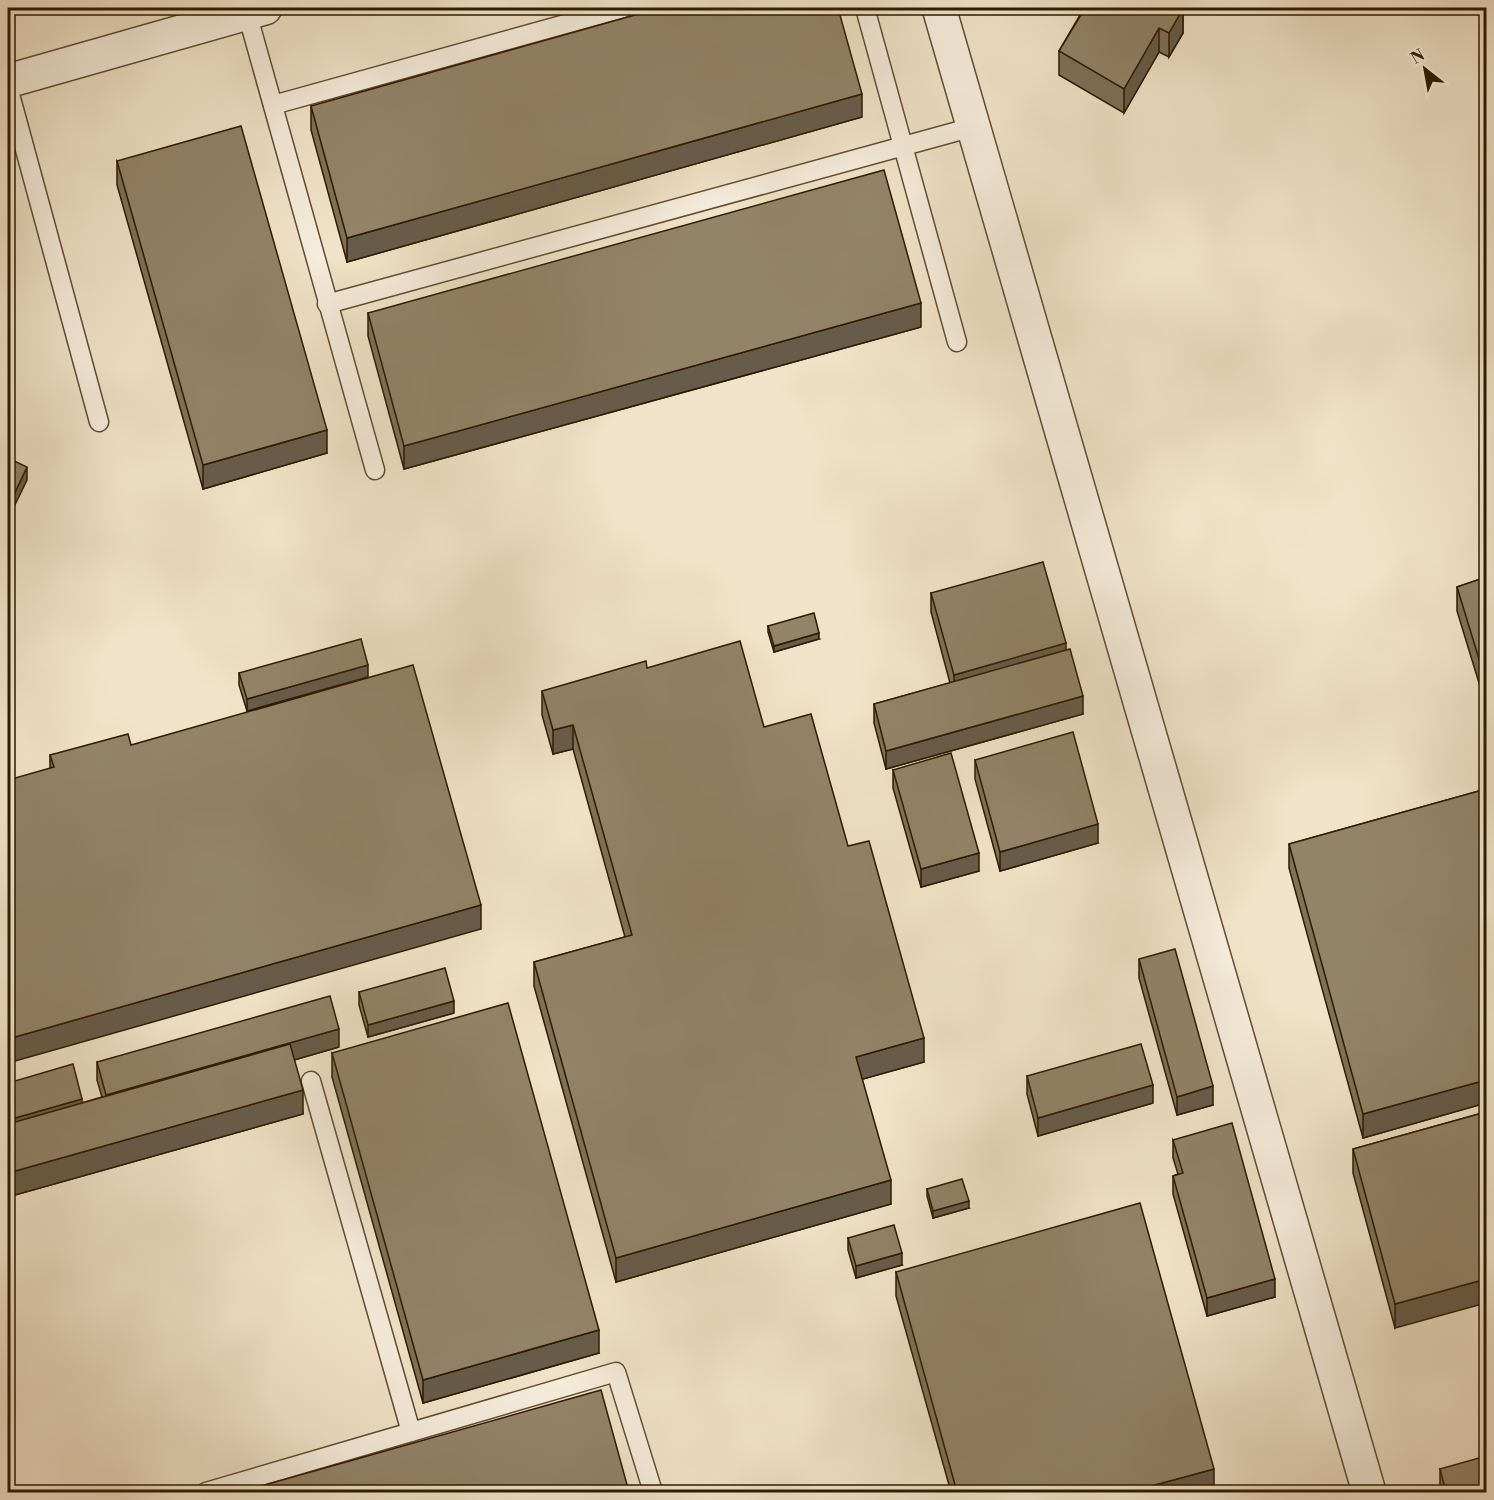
<svg xmlns="http://www.w3.org/2000/svg" width="1494" height="1500" font-family="'Libre Bodoni',serif">
  <style>
    .lines { fill: none; stroke-linecap: round; stroke-linejoin: round }
    .service-casing { stroke: #5f4c33; stroke-width: 21 }
    .tertiary-casing { stroke: #5f4c33; stroke-width: 36 }
    .service { stroke: #f6eddc; stroke-width: 18 }
    .tertiary { stroke: #f6eddc; stroke-width: 33 }
    .wall { fill: #7e715a; stroke: #2e1a01; stroke-width: 1.5 }
    .shaded-wall { fill: #675c4a; stroke: #2e1a01; stroke-width: 1.5 }
    .building { fill: #938369; stroke: #2e1a01; stroke-width: 1.5 }
  </style>
  <rect width="100%" height="100%" fill="#f1e3c9"/>
  <filter id="stains"><feTurbulence type="fractalNoise" baseFrequency=".00333" numOctaves="4"/><feColorMatrix values="0 0 0 0 .2 0 0 0 0 .09 0 0 0 0 .02 0 0 0 .5 -.17"/></filter>
  <radialGradient id="worn" r=".72"><stop offset=".6" stop-color="#630" stop-opacity="0"/><stop offset="1" stop-color="#630" stop-opacity=".3"/></radialGradient>
  <g class="lines">
    <defs>
      <g id="service">
        <path d="M865,8L957,342"/>
        <path d="M247,13L375,470"/>
        <path d="M8,87L99,422"/>
        <path d="M273,105L623,8"/>
        <path d="M327,304L973,127"/>
        <path d="M311,1081L411,1432"/>
        <path d="M206,1492L616,1372L653,1492"/>
      </g>
      <g id="tertiary">
        <path d="M939,8L1369,1492"/>
        <path d="M8,81L265,8"/>
      </g>
    </defs>
    <use href="#service" class="service-casing"/>
    <use href="#tertiary" class="tertiary-casing"/>
    <use href="#service" class="service"/>
    <use href="#tertiary" class="tertiary"/>
  </g>
  <g class="wall">
    <path d="M1083,8H1185L1183,12V33L1169,57L1159,52L1124,113L1059,75V51L1083,10Z"/>
    <path d="M311,106L862,117L347,262L311,130Z"/>
    <path d="M117,161L327,453L203,489L117,185Z"/>
    <path d="M368,313L921,327L404,469L368,336Z"/>
    <path d="M1486,577V695L1483,696L1457,611V587Z"/>
    <path d="M931,593L1066,650L1083,714L886,769L874,723V704L950,683L931,612Z"/>
    <path d="M768,626L819,639L774,652L768,632Z"/>
    <path d="M647,668L764,727L848,846L924,1062L862,1079L891,1204L616,1282L534,986V962L625,937L573,749L553,754L542,715V691Z"/>
    <path d="M239,673L368,677L247,711L239,685Z"/>
    <path d="M131,745L481,929L50,768V755Z"/>
    <path d="M975,760L1098,843L1000,871L975,779Z"/>
    <path d="M893,770L979,871L921,887L893,788Z"/>
    <path d="M1486,789V1103L1363,1138L1289,868V844Z"/>
    <path d="M1139,959L1213,1105L1177,1115L1139,978Z"/>
    <path d="M359,992L454,1013L368,1037L359,1005Z"/>
    <path d="M339,1047L294,1060L303,1114L8,1197L82,1103L102,1097L97,1080V1062Z"/>
    <path d="M332,1053L599,1353L423,1403L332,1077Z"/>
    <path d="M1027,1076L1153,1103L1038,1136L1027,1094Z"/>
    <path d="M1486,1112L1395,1328L1353,1173V1149Z"/>
    <path d="M1173,1140L1275,1297L1207,1316L1173,1194V1176L1178,1174L1173,1158Z"/>
    <path d="M927,1189L969,1208L933,1218L927,1196Z"/>
    <path d="M848,1238L902,1265L856,1278L848,1250Z"/>
    <path d="M896,1272L1214,1492H951L896,1296Z"/>
    <path d="M1440,1469L1486,1492H1440Z"/>
  </g>
  <g class="shaded-wall">
    <path d="M1173,8H1185L1183,12V33L1169,57V33Z"/>
    <path d="M1159,28V52L1124,113V89Z"/>
    <path d="M862,94V117L347,262V238Z"/>
    <path d="M921,303V327L404,469V446Z"/>
    <path d="M327,430V453L203,489V465Z"/>
    <path d="M27,467V480L8,519V507Z"/>
    <path d="M819,633V639L774,652V646Z"/>
    <path d="M1066,643V661L954,694V675Z"/>
    <path d="M368,665V677L247,711V699Z"/>
    <path d="M1486,671V695L1483,696V672Z"/>
    <path d="M1083,696V714L886,769V751Z"/>
    <path d="M573,725V749L553,754V730Z"/>
    <path d="M1098,824V843L1000,871V852Z"/>
    <path d="M979,853V871L921,887V869Z"/>
    <path d="M481,905V929L8,1063V1039Z"/>
    <path d="M454,1001V1013L368,1037V1025Z"/>
    <path d="M339,1029V1047L106,1114V1095Z"/>
    <path d="M924,1038V1062L856,1081V1057Z"/>
    <path d="M1486,1080V1103L1363,1138V1114Z"/>
    <path d="M1153,1085V1103L1038,1136V1118Z"/>
    <path d="M1213,1086V1105L1177,1115V1097Z"/>
    <path d="M303,1090V1114L8,1197V1173Z"/>
    <path d="M82,1099V1118L8,1139V1120Z"/>
    <path d="M891,1180V1204L616,1282V1258Z"/>
    <path d="M969,1201V1208L933,1218V1211Z"/>
    <path d="M902,1253V1265L856,1278V1266Z"/>
    <path d="M1275,1279V1297L1207,1316V1298Z"/>
    <path d="M1486,1279V1303L1395,1328V1304Z"/>
    <path d="M599,1330V1353L423,1403V1380Z"/>
    <path d="M1214,1469V1492H1129Z"/>
  </g>
  <g class="building">
    <path d="M660,8H838L862,94L347,238L311,106Z"/>
    <path d="M1085,8H1180L1183,9L1169,33L1159,28L1124,89L1059,51Z"/>
    <path d="M241,126L327,430L203,465L117,161Z"/>
    <path d="M884,170L921,303L404,446L368,313Z"/>
    <path d="M8,458L27,467L8,507Z"/>
    <path d="M1043,562L1066,643L954,675L931,593Z"/>
    <path d="M1486,577V671L1483,672L1457,587Z"/>
    <path d="M814,613L819,633L774,646L768,626Z"/>
    <path d="M361,639L368,665L247,699L239,673Z"/>
    <path d="M740,641L764,727L811,714L848,846L869,841L924,1038L856,1057L891,1180L616,1258L534,962L632,935L573,725L553,730L542,691L646,661L647,668Z"/>
    <path d="M1070,649L1083,696L886,751L874,704Z"/>
    <path d="M413,665L481,905L8,1039V780L54,767L50,755L128,734L131,745Z"/>
    <path d="M1073,732L1098,824L1000,852L975,760Z"/>
    <path d="M951,753L979,853L921,869L893,770Z"/>
    <path d="M1486,789V1080L1363,1114L1289,844Z"/>
    <path d="M1175,949L1213,1086L1177,1097L1139,959Z"/>
    <path d="M445,968L454,1001L368,1025L359,992Z"/>
    <path d="M330,996L339,1029L106,1095L97,1062Z"/>
    <path d="M508,1003L599,1330L423,1380L332,1053Z"/>
    <path d="M290,1044L303,1090L8,1173V1124Z"/>
    <path d="M1141,1044L1153,1085L1038,1118L1027,1076Z"/>
    <path d="M73,1064L82,1099L8,1120V1083Z"/>
    <path d="M1486,1112V1279L1395,1304L1353,1149Z"/>
    <path d="M1232,1123L1275,1279L1207,1298L1173,1176L1183,1173L1173,1140Z"/>
    <path d="M962,1179L969,1201L933,1211L927,1189Z"/>
    <path d="M1140,1203L1214,1469L1129,1492H957L896,1272Z"/>
    <path d="M894,1225L902,1253L856,1266L848,1238Z"/>
    <path d="M601,1390L629,1492H240Z"/>
    <path d="M1486,1456V1492H1446L1440,1469Z"/>
  </g>
  <rect width="1494" height="1500" fill="none" stroke="#f1e3c9" stroke-width="30"/>
  <rect x="9" y="9" width="1476" height="1482" fill="none" stroke="#2e1a01" stroke-width="3"/>
  <rect x="15" y="15" width="1464" height="1470" fill="none" stroke="#2e1a01" stroke-width="1.5"/>
  <g transform="translate(1425 69) rotate(329)" stroke="#f6eddc" stroke-width="4.5" paint-order="stroke">
  <path d="M0-4.5L10 22L0 15L-10 22Z" fill="#2e1a01"/>
  <text y="-9" font-size="16" font-weight="bold" text-anchor="middle" fill="#2e1a01">N</text>
  </g>
  <rect width="100%" height="100%" filter="url(#stains)"/>
  <rect width="100%" height="100%" fill="url(#worn)"/>
</svg>
